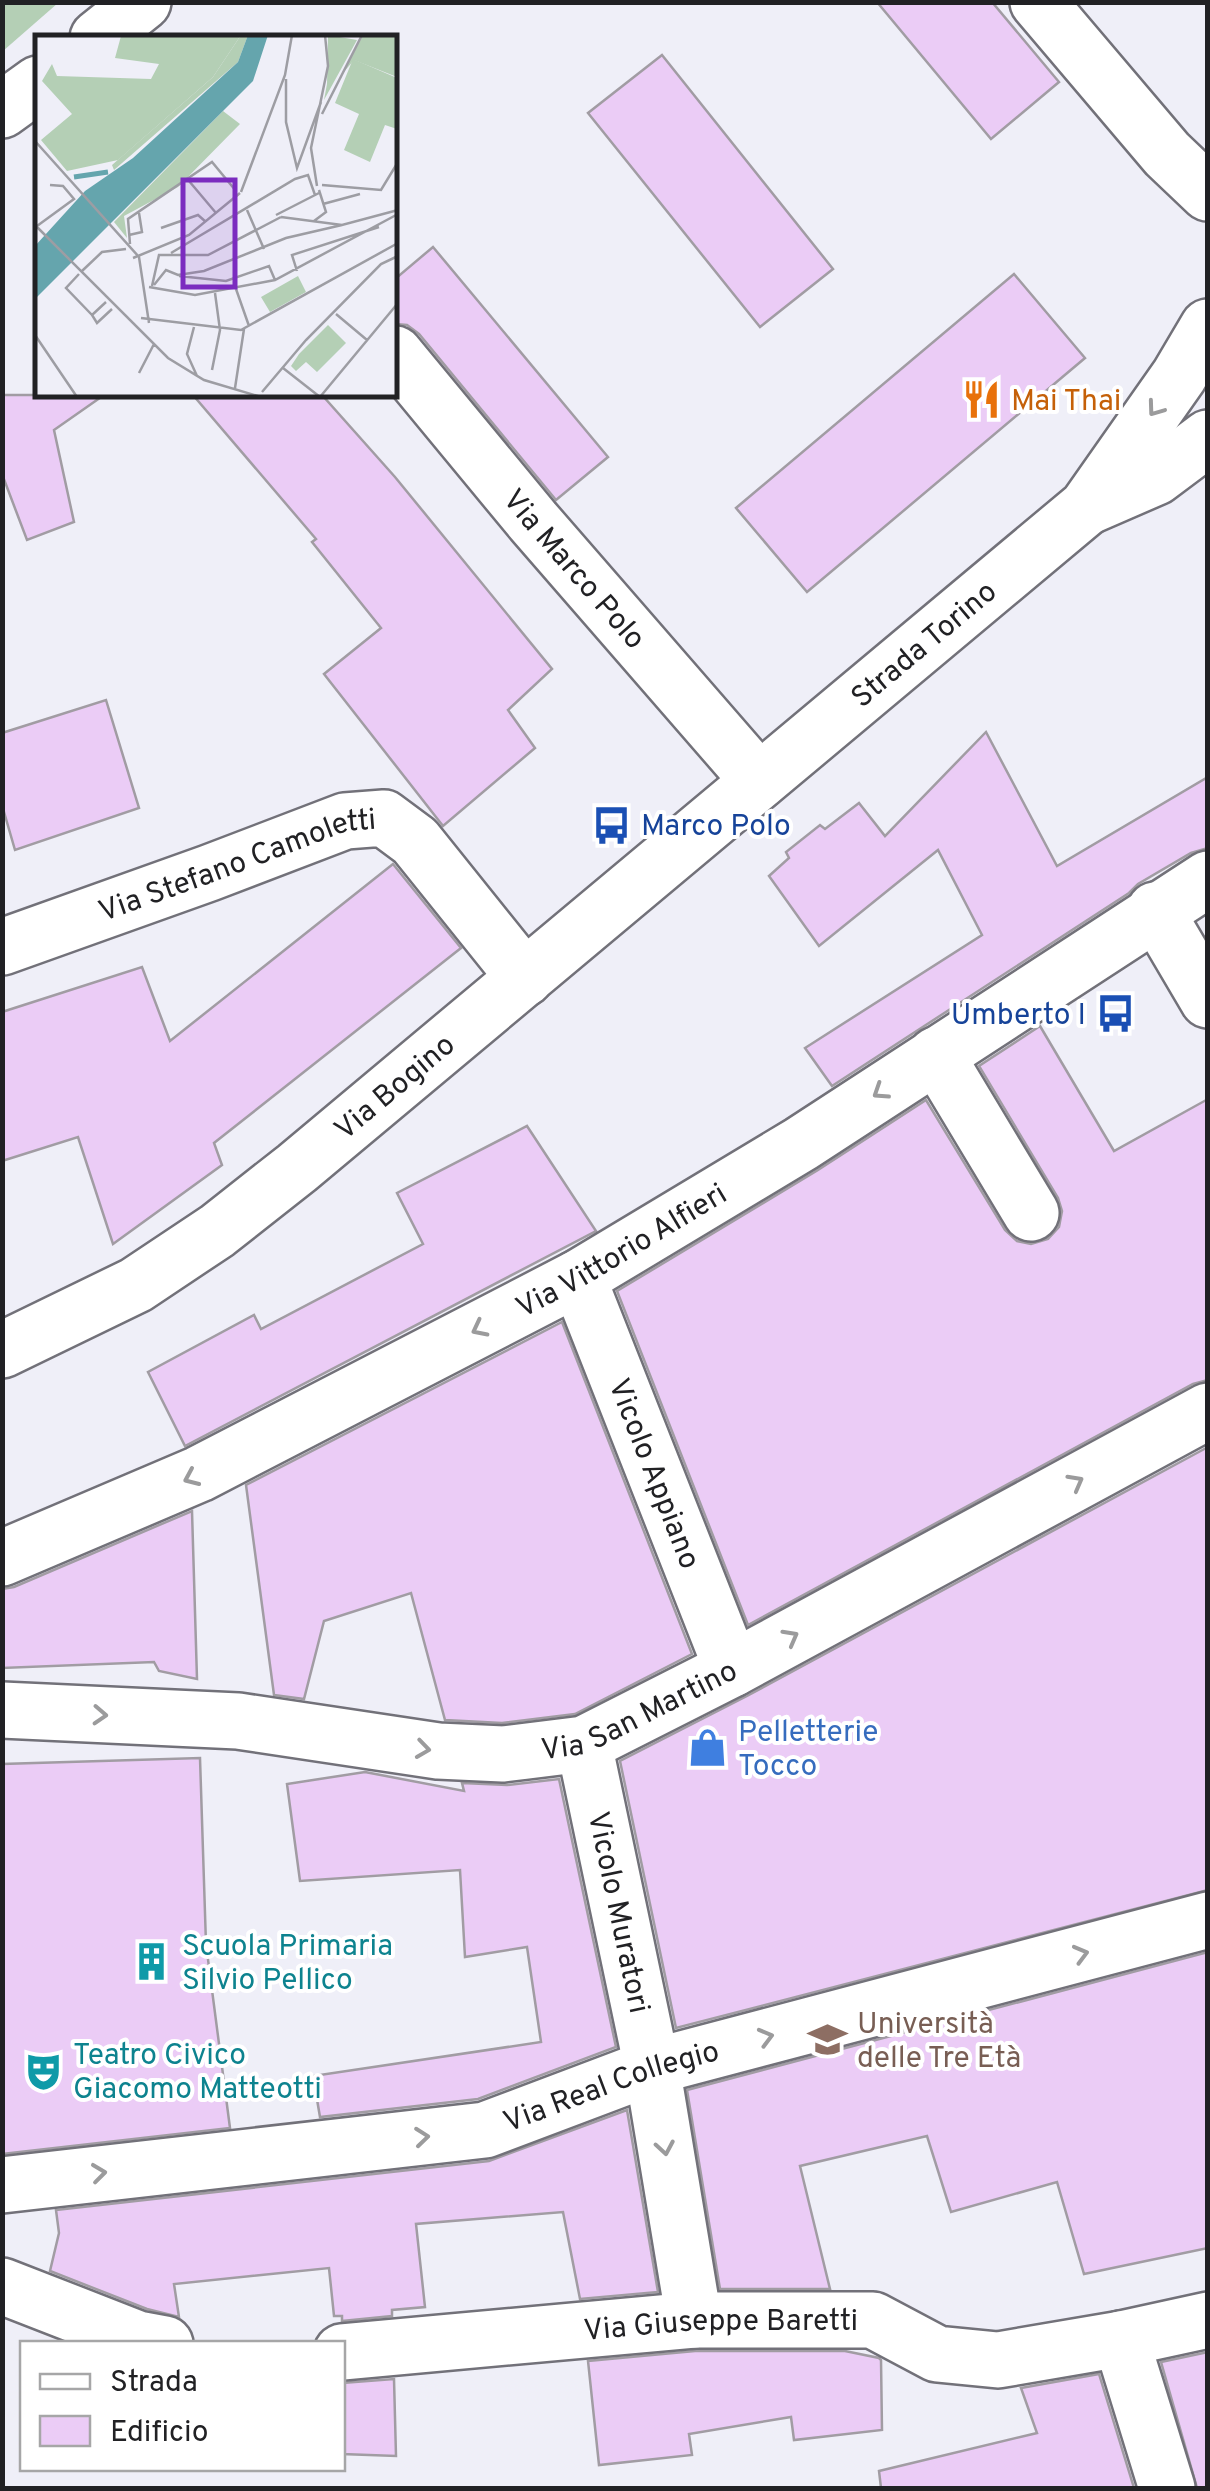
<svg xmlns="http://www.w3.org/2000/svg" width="1210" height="2491" font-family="Overpass,sans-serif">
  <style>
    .park { fill: #b4cfb5 }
    .building { fill: #ebccf6; stroke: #a19ca3; stroke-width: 2.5 }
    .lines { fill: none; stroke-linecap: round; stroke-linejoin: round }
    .minor-casing { stroke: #727179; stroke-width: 60 }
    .major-casing { stroke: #727179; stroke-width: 60 }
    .minor { stroke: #fff; stroke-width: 55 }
    .major { stroke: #fff; stroke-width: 55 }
    .oneway { stroke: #9b9b9c }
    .labels { text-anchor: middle; stroke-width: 8; stroke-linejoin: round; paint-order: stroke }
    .food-label { font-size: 30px; fill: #c56008; stroke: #fff; text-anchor: start }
    .street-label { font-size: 30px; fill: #212124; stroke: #fff }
    .transit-label { font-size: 30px; fill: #164399; stroke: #fff; text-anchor: start }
    .shop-label { font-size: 30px; fill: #366cbe; stroke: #fff; text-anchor: start }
    .culture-label { font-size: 30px; fill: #0d838f; stroke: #fff; text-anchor: start }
    .education-label { font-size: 30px; fill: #785e54; stroke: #fff; text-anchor: start }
    .inset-river { fill: none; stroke: #65a5ad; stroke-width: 5 }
    .inset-road { fill: none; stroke: #9d9da3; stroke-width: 2.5 }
    .view { fill: #7b2cbf; fill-opacity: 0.15; stroke: #7b2cbf; stroke-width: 5 }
    .inset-edge { fill: none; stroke: #212124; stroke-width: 5 }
  </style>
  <rect width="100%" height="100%" fill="#efeff8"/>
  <path class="park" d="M3,2H58V3L3,51Z"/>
  <g class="building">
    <path d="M877,2H992L1059,82L991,139Z"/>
    <path d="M662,55L833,269L760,327L588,113Z"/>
    <path d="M433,247L608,457L556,500L419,334L407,325L395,324V279Z"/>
    <path d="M1014,274L1085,358L807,592L736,508Z"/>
    <path d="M2,395H104L54,430L74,522L27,540L2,474Z"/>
    <path d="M193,395H322L395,477L552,669L508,710L535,748L443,826L324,674L381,628L312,542L316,539Z"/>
    <path d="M106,700L139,808L15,850L2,805V733Z"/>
    <path d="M986,732L1057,866L1208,777V848L1191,853L1138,884L1129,893L832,1086L805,1048L982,935L938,850L819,946L769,876L789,858L786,852L820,825L825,829L859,803L885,836Z"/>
    <path d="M393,864L461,948L214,1143L222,1165L113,1244L78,1137L2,1161V1012L142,967L170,1041Z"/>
    <path d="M1040,1026L1114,1151L1208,1099V1380L1193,1384L748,1625L617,1291L818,1170L926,1100L1005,1230L1017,1241L1031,1244L1048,1239L1059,1227L1062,1211L1058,1198L979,1066Z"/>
    <path d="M527,1126L596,1231L185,1446L148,1372L254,1315L261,1329L423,1244L397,1193Z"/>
    <path d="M562,1322L692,1654L575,1714L502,1723L445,1720L411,1593L324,1621L304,1699L274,1695L246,1485Z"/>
    <path d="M1208,1447V1890L676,2028L620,1761L747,1696Z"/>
    <path d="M192,1511L197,1679L159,1671L154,1662L2,1668V1589L14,1587Z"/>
    <path d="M200,1758L206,1944L230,2128L2,2154V1764Z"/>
    <path d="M365,1772L464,1791L462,1783L507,1785L559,1779L616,2047L478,2099L320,2117L313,2076L541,2042L527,1947L465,1957L460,1870L300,1881L287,1784Z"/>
    <path d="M1208,1952V2248L1084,2274L1057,2182L951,2212L927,2136L800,2166L830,2289H720L687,2090Z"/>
    <path d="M627,2110L658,2292L580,2299L563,2212L416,2224L425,2307L392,2310V2316L342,2321V2316H334L329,2268L174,2284L179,2317L147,2309L50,2271L59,2233L56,2210L489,2161Z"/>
    <path d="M695,2351H845L879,2358L881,2360L882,2430L794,2440L791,2417L689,2434L692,2455L599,2465L588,2361Z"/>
    <path d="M1208,2352V2488H1197L1161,2362Z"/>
    <path d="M1099,2374L1134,2488H881L879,2471L1037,2433L1021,2388Z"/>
    <path d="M394,2379L396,2456L342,2454V2383Z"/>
  </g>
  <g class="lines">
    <defs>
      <g id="minor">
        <path d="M1038,2L1167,154L1208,193"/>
        <path d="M98,38L143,2"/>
        <path d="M2,110L38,84"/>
        <path id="s1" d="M395,354L533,521L759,781"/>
        <path d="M1155,910L1208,1000"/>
        <path id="s2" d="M2,947L209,873L345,821L384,818L415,841L525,978"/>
        <path d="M936,1055L1031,1213"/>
        <path id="s3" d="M578,1278L732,1669"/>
        <path id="s4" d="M2,1558L199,1474L578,1278L801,1144L1208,879"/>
        <path id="s5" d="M2,1710L238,1721L438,1751L503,1754L584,1744L732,1669L1208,1411"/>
        <path id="s6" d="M584,1744L652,2067L694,2320"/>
        <path id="s7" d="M2,2185L485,2130L652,2067L1208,1920"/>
        <path d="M2,2286L138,2339L165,2344"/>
        <path d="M1121,2339L1167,2488"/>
        <path id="s8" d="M342,2352L694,2320H873L937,2354L998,2360L1121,2339L1208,2320"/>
      </g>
      <g id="major">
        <path d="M1087,507L1156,477L1208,438"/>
        <path id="s9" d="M2,1350L136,1285L217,1231L297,1168L1087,507L1179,376L1208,327"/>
      </g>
    </defs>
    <use href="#minor" class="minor-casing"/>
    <use href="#major" class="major-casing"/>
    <use href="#minor" class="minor"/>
    <use href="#major" class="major"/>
  </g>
  <defs><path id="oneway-chevron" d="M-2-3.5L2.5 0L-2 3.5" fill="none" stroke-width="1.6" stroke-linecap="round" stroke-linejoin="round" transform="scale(2.5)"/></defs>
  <g class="oneway">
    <use href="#oneway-chevron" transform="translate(1155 409) rotate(126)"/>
    <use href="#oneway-chevron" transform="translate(880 1092) rotate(147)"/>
    <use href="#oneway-chevron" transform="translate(479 1329) rotate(153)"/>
    <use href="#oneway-chevron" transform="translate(191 1478) rotate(156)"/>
    <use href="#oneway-chevron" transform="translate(1076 1482) rotate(-29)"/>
    <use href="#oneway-chevron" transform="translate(791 1637) rotate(-29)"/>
    <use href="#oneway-chevron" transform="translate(100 1715) rotate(3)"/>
    <use href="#oneway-chevron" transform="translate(423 1749) rotate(8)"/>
    <use href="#oneway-chevron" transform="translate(1081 1954) rotate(-15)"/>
    <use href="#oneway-chevron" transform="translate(766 2037) rotate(-15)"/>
    <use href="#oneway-chevron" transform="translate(422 2137) rotate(-6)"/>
    <use href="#oneway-chevron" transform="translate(665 2148) rotate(80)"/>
    <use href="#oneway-chevron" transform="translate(99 2173) rotate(-7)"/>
  </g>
  <defs>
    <symbol id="restaurant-bare" viewBox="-9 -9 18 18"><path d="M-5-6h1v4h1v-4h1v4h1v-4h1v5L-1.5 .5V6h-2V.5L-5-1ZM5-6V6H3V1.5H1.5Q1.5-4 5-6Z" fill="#e8710a" stroke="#fff" stroke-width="2.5" paint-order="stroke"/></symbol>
    <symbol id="bus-bare" viewBox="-9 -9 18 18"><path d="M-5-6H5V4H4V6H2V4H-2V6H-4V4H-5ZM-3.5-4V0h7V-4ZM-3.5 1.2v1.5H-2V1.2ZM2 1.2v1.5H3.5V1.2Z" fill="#1a4fb4" stroke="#fff" stroke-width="2.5" paint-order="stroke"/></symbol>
    <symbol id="shop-bare" viewBox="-9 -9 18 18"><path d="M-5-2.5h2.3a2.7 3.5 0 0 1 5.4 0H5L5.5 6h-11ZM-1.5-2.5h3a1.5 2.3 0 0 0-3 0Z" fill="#3f7fe0" stroke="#fff" stroke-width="2.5" paint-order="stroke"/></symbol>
    <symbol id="building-bare" viewBox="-9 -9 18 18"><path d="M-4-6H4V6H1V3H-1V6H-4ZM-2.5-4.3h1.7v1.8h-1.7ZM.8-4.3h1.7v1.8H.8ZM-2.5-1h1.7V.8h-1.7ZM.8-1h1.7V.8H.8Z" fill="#0f9aa8" stroke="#fff" stroke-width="2.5" paint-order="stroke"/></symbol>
    <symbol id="university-bare" viewBox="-9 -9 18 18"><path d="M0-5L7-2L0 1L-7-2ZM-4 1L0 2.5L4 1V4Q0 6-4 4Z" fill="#8d6e63" stroke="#fff" stroke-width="2.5" paint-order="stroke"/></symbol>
    <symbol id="theatre-bare" viewBox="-9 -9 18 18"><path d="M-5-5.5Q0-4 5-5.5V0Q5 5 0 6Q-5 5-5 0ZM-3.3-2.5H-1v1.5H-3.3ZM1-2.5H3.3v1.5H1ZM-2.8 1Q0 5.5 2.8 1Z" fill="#0f9aa8" stroke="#fff" stroke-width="2.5" paint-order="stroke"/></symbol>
  </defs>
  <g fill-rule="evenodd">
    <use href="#restaurant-bare" x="954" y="372" width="55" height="55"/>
    <use href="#bus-bare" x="584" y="798" width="55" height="55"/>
    <use href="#bus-bare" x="1088" y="986" width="55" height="55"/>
    <use href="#shop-bare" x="680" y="1720" width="55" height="55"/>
    <use href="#building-bare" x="124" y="1934" width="55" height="55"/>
    <use href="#university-bare" x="800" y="2012" width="55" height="55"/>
    <use href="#theatre-bare" x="16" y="2044" width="55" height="55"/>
  </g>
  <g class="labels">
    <g class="food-label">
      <text x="1011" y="410">Mai Thai</text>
    </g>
    <g class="street-label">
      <text dy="10" stroke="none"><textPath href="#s1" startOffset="280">Via Marco Polo</textPath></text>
      <text dy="10" stroke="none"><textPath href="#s9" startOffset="1165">Strada Torino</textPath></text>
      <text dy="10" stroke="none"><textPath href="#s2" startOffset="250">Via Stefano Camoletti</textPath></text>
      <text dy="10" stroke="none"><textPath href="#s9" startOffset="475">Via Bogino</textPath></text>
      <text dy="10" stroke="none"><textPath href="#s4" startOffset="692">Via Vittorio Alfieri</textPath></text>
      <text dy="10" stroke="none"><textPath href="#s3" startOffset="210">Vicolo Appiano</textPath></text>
      <text dy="10" stroke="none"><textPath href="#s5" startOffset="648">Via San Martino</textPath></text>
      <text dy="10" stroke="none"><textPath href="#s6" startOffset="172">Vicolo Muratori</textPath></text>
      <text dy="10" stroke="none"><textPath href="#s7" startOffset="620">Via Real Collegio</textPath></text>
      <text dy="10" stroke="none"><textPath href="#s8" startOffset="380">Via Giuseppe Baretti</textPath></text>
    </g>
    <g class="transit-label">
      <text x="641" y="835">Marco Polo</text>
      <text x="1086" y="1024" text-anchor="end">Umberto I</text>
    </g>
    <g class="shop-label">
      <text x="738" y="1741">Pelletterie<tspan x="738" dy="34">Tocco</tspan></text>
    </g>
    <g class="culture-label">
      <text x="182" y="1955">Scuola Primaria<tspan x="182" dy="34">Silvio Pellico</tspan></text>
      <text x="73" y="2064">Teatro Civico<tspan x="73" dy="34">Giacomo Matteotti</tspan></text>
    </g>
    <g class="education-label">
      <text x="857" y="2033">Università<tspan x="857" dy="34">delle Tre Età</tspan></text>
    </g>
  </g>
  <g transform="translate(35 35)">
    <rect width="362" height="362" fill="#efeff8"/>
    <path d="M125,0H206L178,42L83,125L32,136L6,105L37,79L7,46L17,29L22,41L116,44L124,29L80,23L86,1Z" fill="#b4cfb5"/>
    <path d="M206,0H213L203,27L79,135L77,130L178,42ZM293,0L322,5L289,65L292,49ZM328,0H362V42L319,25L308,38Z" fill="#b4cfb5"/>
    <path d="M188,76L205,89L143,152L89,181L92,203L79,187ZM263,241L271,257L235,277L226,262ZM293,290L311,308L282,337L271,327L261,336L256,331L264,319Z" fill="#b4cfb5"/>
    <path d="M318,24L362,43V94L350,90L335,127L309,115L324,79L300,68Z" fill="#b4cfb5"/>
    <path d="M213,0H233L218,46L0,264V211L50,156L98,123L203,27Z" fill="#65a5ad"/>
    <path class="inset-river" d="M39,142L73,137"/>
    <path class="inset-road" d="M251,44V87L262,133L286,67M287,79L327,0M0,106L104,222L114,288M154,146L181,178M287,150L346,155L363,127M282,151L276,113L293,31L290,0M206,157L250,40L257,0M288,169L325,159M212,175L229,214M241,180L284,158M246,182L307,190L363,175M279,186L291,177L284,155M0,190L133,323L169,345L226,362M2,191L39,164L28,151L15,150M126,193L163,180L171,187M94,200L107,197L104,178M95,209L93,184L177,127L201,156M136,218L260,144L273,140L280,160M98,223L154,200L205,158M47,236L67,217L91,214M262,236L257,220L344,192M44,239L31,253L57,280M144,241L191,246L234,231L240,245M119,250L131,235L143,240L169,236L251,203L307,190M117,251L124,220H173L246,182M114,252L160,260L240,245L363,179M201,254L214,291M71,267L57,280L62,288L77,274M301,279L332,305M106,283L206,295L363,208M159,292L152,319L162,341M0,300L42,362M248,333L285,362M177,335L185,295L180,258M104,338L119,309M200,353L209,294M227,357L271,305L346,229L363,221M285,362L363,268"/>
    <path class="view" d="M148,145H200V252H148Z"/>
    <rect width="362" height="362" class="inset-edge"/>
  </g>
  <rect width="1210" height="2491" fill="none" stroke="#212124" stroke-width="10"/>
  <rect x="20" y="2341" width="325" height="130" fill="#ffffff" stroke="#a6a6a7" stroke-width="2.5"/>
  <rect x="40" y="2374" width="50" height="15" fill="#ffffff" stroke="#a6a6a7" stroke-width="2.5"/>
  <text x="110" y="2391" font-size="30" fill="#212124">Strada</text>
  <rect x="40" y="2416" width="50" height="30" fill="#ebccf6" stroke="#a6a6a7" stroke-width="2.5"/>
  <text x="110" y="2441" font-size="30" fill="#212124">Edificio</text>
</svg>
